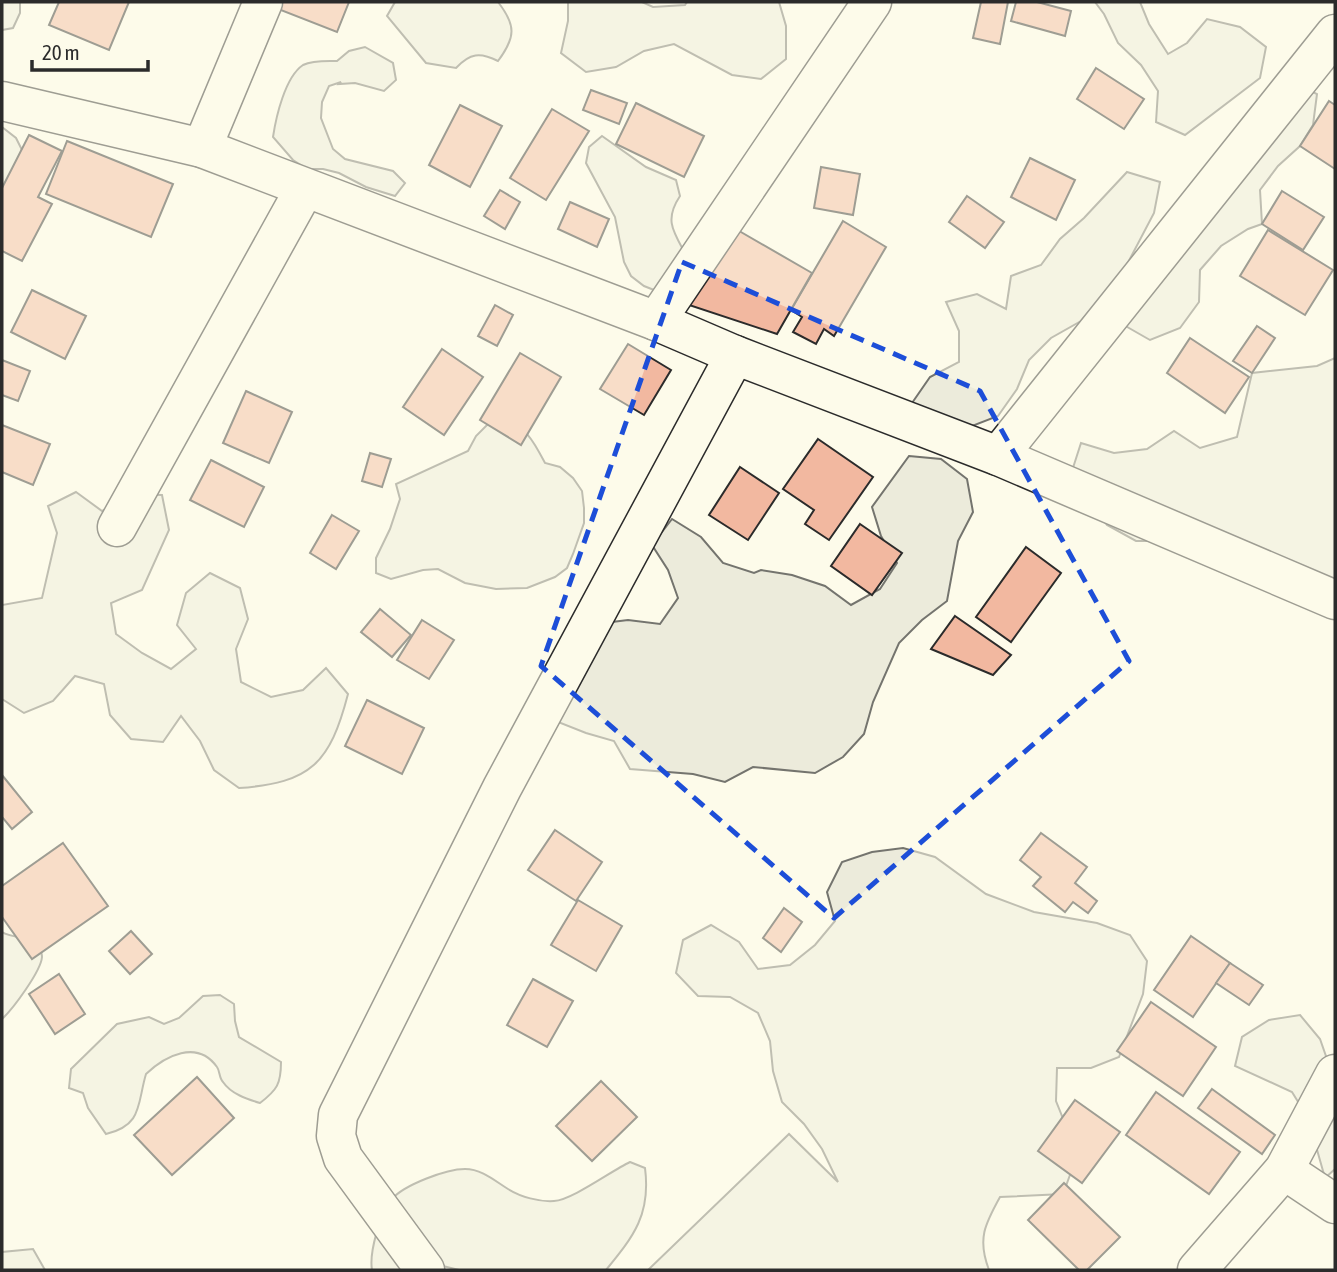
<svg xmlns="http://www.w3.org/2000/svg" width="1337" height="1272" font-family="'Asap Condensed',sans-serif">
  <style>
    .green { fill: #ecebdb; stroke: #74746e; stroke-width: 2 }
    .building { fill: #f2b8a0; stroke: #2b2b2b; stroke-width: 2 }
    .lines { fill: none; stroke-linecap: round; stroke-linejoin: round }
    .minor-casing { stroke: #2b2b2b; stroke-width: 41 }
    .minor { stroke: #fdfbea; stroke-width: 38 }
    .marked { fill: none; stroke: #1d4ed8; stroke-width: 5; stroke-dasharray: 14 9; stroke-linejoin: round }
  </style>
  <rect width="100%" height="100%" fill="#fdfbea"/>
  <g class="green">
    <path d="M2,2H20V13L13,28L2,30Z"/>
    <path d="M395,2H498C516,25 516,37 498,61C480,52 470,53 456,68L426,63L387,16Z"/>
    <path d="M568,2H642L653,7L685,5L687,2H779L786,26V59L761,79L732,75L674,44L644,51L616,67L586,72L561,53L568,21Z"/>
    <path d="M1095,2H1140L1149,24L1168,54L1187,43L1207,19L1240,27L1266,47L1260,78L1185,135L1156,122L1158,91L1141,65L1118,43L1104,14Z"/>
    <path d="M365,47L393,63L396,80L384,91L355,83L339,84L341,82L329,86L322,102L321,118L333,149L345,159L393,171L405,183L395,196L366,187L339,173L323,169H307L293,160L273,137C276,117 285,77 303,65C313,60 327,61 337,61L349,51Z"/>
    <path d="M1287,79L1317,94L1313,125L1300,146L1278,166L1260,190L1262,224L1248,229L1221,246L1200,270L1199,302L1180,328L1150,340L1122,324Z"/>
    <path d="M2,127L16,138L23,152L7,212L2,217Z"/>
    <path d="M602,136L646,167L676,180L680,196C664,220 673,231 686,255L659,292L644,286L631,276L624,262L615,217L586,163L589,147Z"/>
    <path d="M1127,172L1160,182L1154,213L1123,272L1081,321L1051,338L1029,360L1017,389L998,416L967,428L912,403L930,377L959,362V331L946,302L977,294L1006,309L1011,276L1041,265L1060,239L1084,218Z"/>
    <path d="M1335,358V578L1309,593L1167,541H1136L1107,525L1071,474L1081,443L1114,453L1147,449L1174,431L1200,448L1237,437L1252,373L1317,366Z"/>
    <path d="M500,418C526,426 533,440 545,463L560,467L573,478L582,491L584,508V523L573,554L567,568L555,577L527,588L496,589L465,583L438,569L423,570L391,579L376,573V558L390,529L400,499L396,484L468,451L476,436L487,425Z"/>
    <path d="M909,456L941,459L967,479L973,512L958,541L947,601L922,620L899,643L873,702L864,734L843,757L815,773L753,767L725,782L693,774L630,769L614,741L586,733L558,722L596,624L628,620L660,624L678,598L668,570L652,545L672,519L701,537L723,563L754,573L761,570L792,575L825,586L851,605L880,589L897,563L881,536L872,507Z"/>
    <path d="M76,492L102,511L129,494L162,495L169,530L142,590L111,603L116,634L142,653L171,669L196,649L177,625L186,593L210,573L240,588L248,619L236,649L241,682L271,697L303,690L326,668L348,694C330,763 311,783 239,788L214,770L200,741L181,716L163,742L131,739L110,715L104,684L75,676L53,701L24,713L2,699V605L42,598L57,533L48,506Z"/>
    <path d="M903,848L935,857L986,894L1034,912L1097,923L1130,935L1147,961L1143,994L1119,1057L1091,1068H1057L1056,1101L1068,1131L1074,1164L1063,1194L1000,1197C985,1224 977,1239 989,1270H648L789,1134L838,1182L822,1149L804,1124L782,1102L773,1071L770,1041L758,1013L730,997L698,996L676,973L683,940L711,925L739,942L758,969L790,965L815,945L835,921L827,892L842,862L872,852Z"/>
    <path d="M2,932C9,937 27,938 37,941C39,946 42,952 42,957C41,971 13,1009 2,1019Z"/>
    <path d="M220,995L234,1004L235,1021L239,1037L281,1062C281,1084 277,1090 260,1103C247,1099 231,1094 223,1082C219,1078 220,1071 217,1067C197,1039 165,1056 146,1074C137,1104 143,1125 106,1134L88,1108L83,1093L69,1088L71,1069L117,1024L149,1017L164,1024L179,1018L203,996Z"/>
    <path d="M1300,1015L1320,1039L1335,1082V1169L1325,1178L1308,1118L1292,1092L1235,1066L1242,1037L1269,1020Z"/>
    <path d="M630,1162L645,1168C651,1214 634,1236 606,1270H459L443,1266L421,1270H372C369,1253 380,1213 392,1199C404,1185 446,1169 465,1169C482,1169 495,1181 508,1189C521,1197 539,1202 554,1201C572,1200 611,1171 630,1162Z"/>
    <path d="M33,1249L45,1270H2V1252Z"/>
  </g>
  <g class="building">
    <path d="M59,2H129L109,50L49,25Z"/>
    <path d="M275,2H349L337,32L273,7Z"/>
    <path d="M981,2H1008L1000,44L973,38Z"/>
    <path d="M1016,2H1037L1071,11L1065,36L1011,21Z"/>
    <path d="M1096,68L1144,99L1124,129L1077,99Z"/>
    <path d="M591,90L627,103L619,124L583,110Z"/>
    <path d="M1329,101L1335,105V169L1300,146Z"/>
    <path d="M636,103L704,136L684,177L616,144Z"/>
    <path d="M460,105L502,126L470,187L429,165Z"/>
    <path d="M552,109L589,131L546,200L510,178Z"/>
    <path d="M29,135L62,151L38,197L52,204L22,261L2,251V188Z"/>
    <path d="M67,141L173,184L151,237L46,194Z"/>
    <path d="M1030,158L1075,180L1056,220L1011,197Z"/>
    <path d="M821,167L860,174L853,215L814,208Z"/>
    <path d="M500,190L520,202L505,229L484,216Z"/>
    <path d="M1282,191L1324,217L1303,250L1262,224Z"/>
    <path d="M967,196L1004,222L985,248L949,222Z"/>
    <path d="M570,202L609,219L597,247L558,229Z"/>
    <path d="M843,221L886,247L834,336L824,329L816,344L793,332L802,317L791,310Z"/>
    <path d="M734,228L812,273L777,334L680,302Z"/>
    <path d="M1268,230L1333,270L1305,315L1240,276Z"/>
    <path d="M32,290L86,316L65,359L11,332Z"/>
    <path d="M495,305L513,315L497,346L478,336Z"/>
    <path d="M1257,326L1275,338L1252,373L1233,361Z"/>
    <path d="M1190,338L1249,377L1225,413L1167,373Z"/>
    <path d="M628,344L671,370L644,415L600,389Z"/>
    <path d="M442,349L483,377L444,435L403,407Z"/>
    <path d="M520,353L561,377L521,445L480,420Z"/>
    <path d="M2,360L30,371L18,401L2,395Z"/>
    <path d="M246,391L292,412L269,463L223,443Z"/>
    <path d="M2,425L50,444L33,485L2,472Z"/>
    <path d="M818,439L873,477L829,540L805,524L814,510L783,489Z"/>
    <path d="M370,453L391,459L382,487L362,481Z"/>
    <path d="M211,460L264,487L244,527L190,500Z"/>
    <path d="M740,467L779,493L748,540L709,515Z"/>
    <path d="M332,515L359,531L336,569L310,553Z"/>
    <path d="M860,524L902,553L872,595L831,566Z"/>
    <path d="M1026,547L1061,573L1011,642L976,617Z"/>
    <path d="M380,609L411,635L392,657L361,632Z"/>
    <path d="M955,616L1011,655L993,675L931,649Z"/>
    <path d="M422,620L454,640L429,679L397,660Z"/>
    <path d="M367,700L424,728L402,774L345,746Z"/>
    <path d="M2,775L32,812L12,829L2,817Z"/>
    <path d="M555,830L602,862L576,901L528,870Z"/>
    <path d="M1041,833L1087,867L1075,883L1097,901L1088,913L1073,902L1065,912L1033,886L1041,877L1020,860Z"/>
    <path d="M63,843L108,906L32,959L2,917V886Z"/>
    <path d="M578,900L622,926L596,971L551,945Z"/>
    <path d="M784,908L802,922L781,952L763,938Z"/>
    <path d="M131,931L152,954L130,974L109,951Z"/>
    <path d="M1191,936L1230,963L1193,1017L1154,990Z"/>
    <path d="M1230,963L1263,985L1249,1005L1216,983Z"/>
    <path d="M59,974L85,1014L55,1034L29,994Z"/>
    <path d="M533,979L573,1001L547,1047L507,1025Z"/>
    <path d="M1151,1002L1216,1047L1183,1096L1117,1051Z"/>
    <path d="M197,1077L234,1118L172,1175L134,1135Z"/>
    <path d="M601,1081L637,1117L592,1161L556,1126Z"/>
    <path d="M1212,1089L1275,1135L1262,1154L1198,1108Z"/>
    <path d="M1156,1092L1240,1152L1209,1194L1126,1135Z"/>
    <path d="M1075,1100L1120,1132L1082,1183L1038,1151Z"/>
    <path d="M1064,1183L1120,1237L1087,1270H1079L1028,1220Z"/>
  </g>
  <g class="lines">
    <defs>
      <g id="minor">
        <path d="M2,101L202,148L656,321L735,355L998,456L1335,600"/>
        <path d="M202,148L263,2"/>
        <path d="M656,321L872,2"/>
        <path d="M998,456L1335,34"/>
        <path d="M117,527L305,188"/>
        <path d="M1284,1170L1335,1204"/>
        <path d="M425,1270L343,1158L336,1136L338,1115L502,788L735,355"/>
        <path d="M1197,1270L1284,1170L1335,1074"/>
      </g>
    </defs>
    <use href="#minor" class="minor-casing"/>
    <use href="#minor" class="minor"/>
  </g>
  <path d="M0 0H1337V1272H0ZM682,262L980,391L1129,661L834,918L541,666Z" fill="#fdfbea" fill-opacity=".55" fill-rule="evenodd"/>
  <path class="marked" d="M682,262L980,391L1129,661L834,918L541,666Z"/>
  <rect width="1337" height="1272" fill="none" stroke="#2b2b2b" stroke-width="7"/>
  <path d="M32 60v10h116v-10" fill="none" stroke="#2b2b2b" stroke-width="3.5"/>
  <text x="42" y="60" font-size="21" fill="#2b2b2b" stroke="#fdfbea" stroke-width="5" paint-order="stroke">20 m</text>
</svg>
